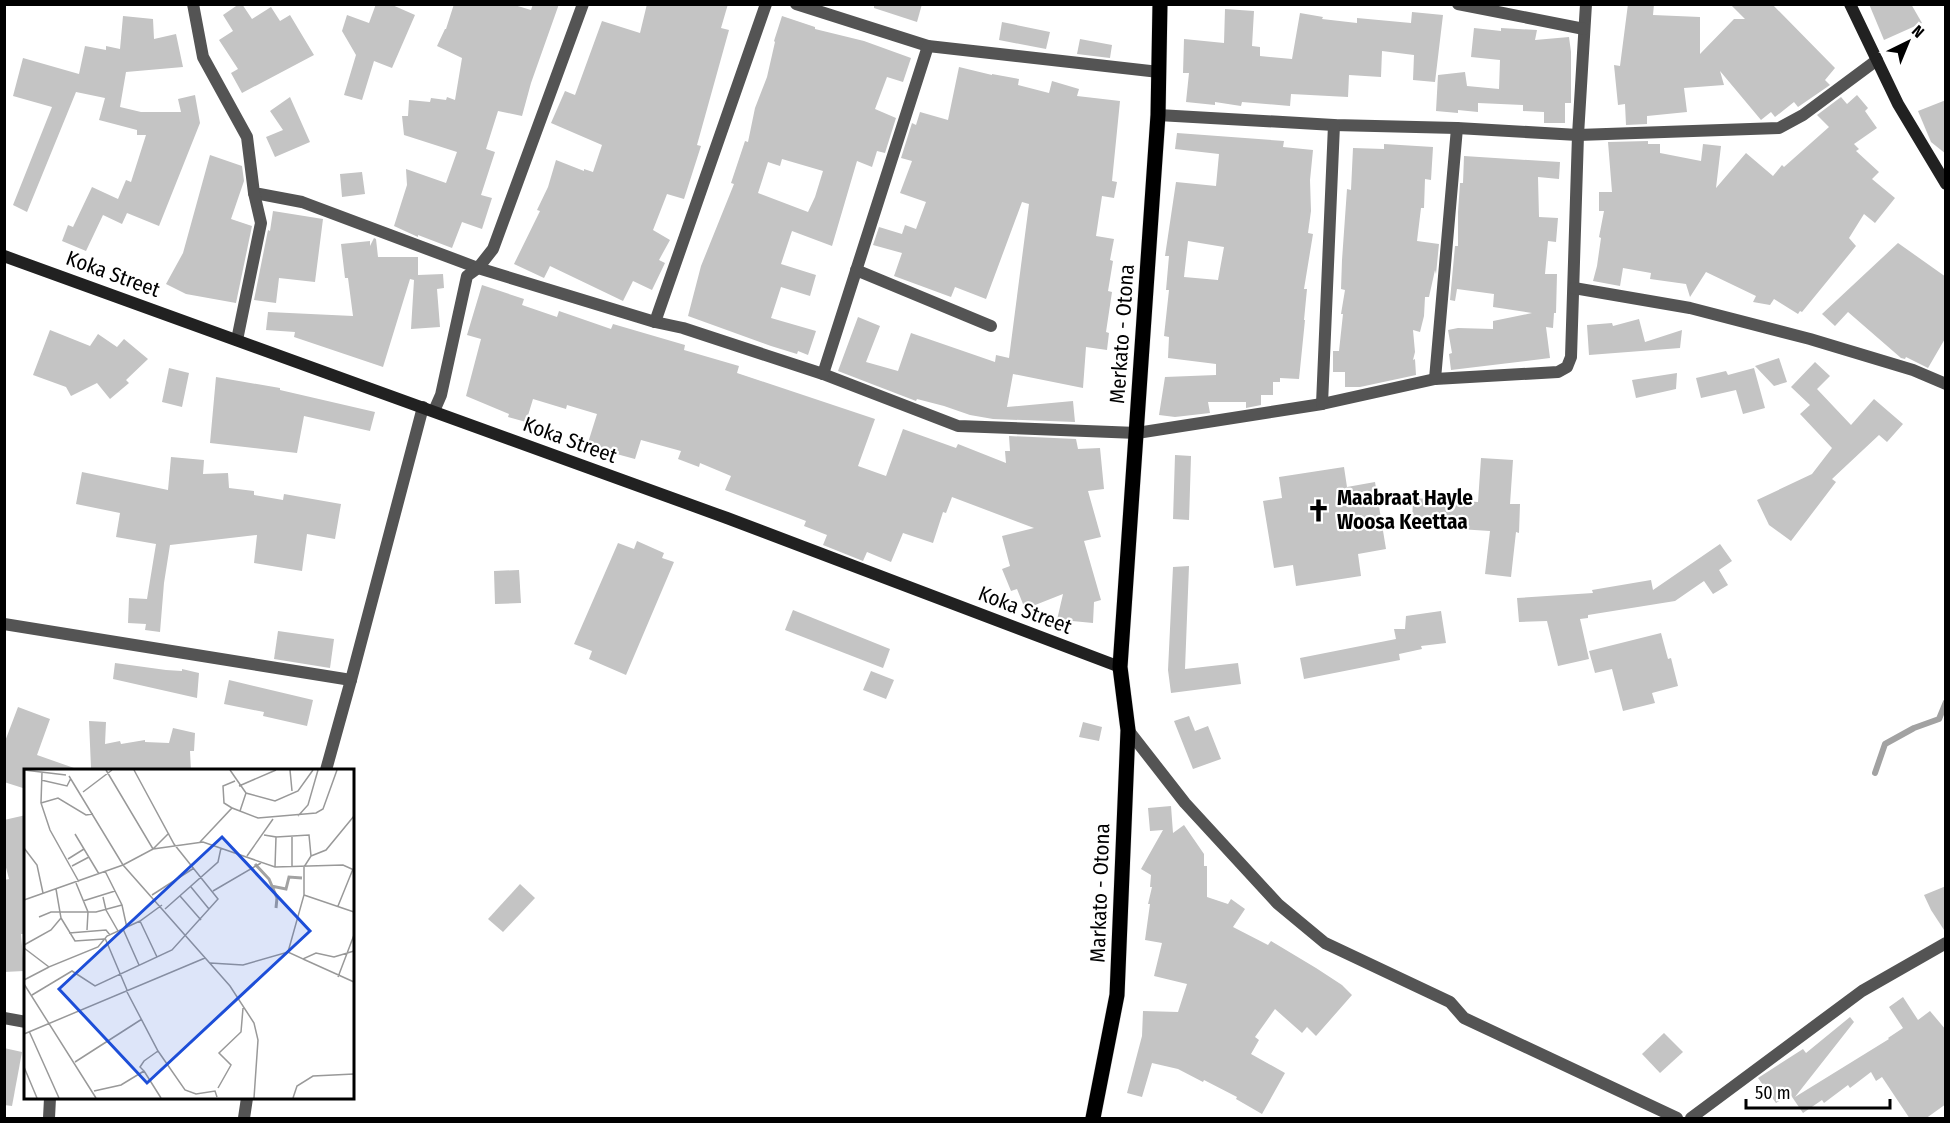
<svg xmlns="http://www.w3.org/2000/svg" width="1950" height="1123" font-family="'Fira Sans Condensed',sans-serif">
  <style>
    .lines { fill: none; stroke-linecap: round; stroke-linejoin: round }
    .stream { stroke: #a2a2a2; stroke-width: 6 }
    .building { fill: #c4c4c4; fill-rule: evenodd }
    .primary-casing { stroke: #dbdbdb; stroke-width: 16 }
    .street { stroke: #545454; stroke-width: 12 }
    .secondary { stroke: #212121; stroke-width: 12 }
    .primary { stroke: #000; stroke-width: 15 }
    .labels { text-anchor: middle; stroke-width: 4.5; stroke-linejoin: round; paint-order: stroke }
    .street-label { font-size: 21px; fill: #000; stroke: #fff }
    .poi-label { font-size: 21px; font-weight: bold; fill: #000; stroke: #fff; text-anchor: start }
    .inset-river { fill: none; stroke: #a2a2a2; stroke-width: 3 }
    .inset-road { fill: none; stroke: #999; stroke-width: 1.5 }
    .view { fill: #1d4ed8; fill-opacity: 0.15; stroke: #1d4ed8; stroke-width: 3 }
    .inset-edge { fill: none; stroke: #000; stroke-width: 3 }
  </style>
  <rect width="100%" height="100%" fill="#fff"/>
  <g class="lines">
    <path class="stream" d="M1875,773L1885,744L1914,728L1939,719L1946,702"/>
  </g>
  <g class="building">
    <path d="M239,4H242L252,19L271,7L280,21L290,15L314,55L242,93L231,73L238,69L219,40L233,31L223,15Z"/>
    <path d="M376,4H390L415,15L392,68L374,61L362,100L344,95L356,55L342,31L347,15L369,23Z"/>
    <path d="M454,4H511L531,10L533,4H559L531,83L522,116L498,111L486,149L495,152L481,195L492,198L482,229L462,222L452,248L418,235V237L394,226L407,185L406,169L446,183L457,152L404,135L402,116H408L409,100L430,102L431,98L446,100L447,97L455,100L462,58L437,46L445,29H446Z"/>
    <path d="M647,4H728L721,28L729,30L697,145L701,146L684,199L667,194L653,230L670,240L659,260L665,263L652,290L633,281L623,301L550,266L544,278L514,264L540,211L537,210L548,187L556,160L584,171V169L593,172L602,145L551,123L565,91L575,95L602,21L640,33Z"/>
    <path d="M874,4H922L917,22L874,8Z"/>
    <path d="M1628,4H1654L1653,15L1700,17V54L1734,19H1745L1730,4H1772L1835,68L1825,80L1830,85L1798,107L1794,102L1775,117L1771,112L1761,120L1720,71L1724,85L1684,88L1687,112L1647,116V124L1626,125L1625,104L1618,105L1614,65L1620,66Z"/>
    <path d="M1869,4H1911L1922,23L1884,40Z"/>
    <path d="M1225,9L1254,11L1252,46L1260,47V56L1292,59L1300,13L1323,17L1322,19L1357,23V18L1411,23L1412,12L1443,15L1435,82L1413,80L1414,55L1382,51L1381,77L1349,75L1348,97L1291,94L1290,106L1242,102L1241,106L1215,102V105L1186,102L1189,73H1183L1184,39L1224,43Z"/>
    <path d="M123,16L153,19L154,39L176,34L183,67L126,72L120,107L141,112H181L178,99L195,95L200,123L159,226L127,213L122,224L103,215L86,251L62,241L68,225L73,227L92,187L118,199L126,180L131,182L146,135H137V130L99,120L105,98L76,92L27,212L13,205L52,107L13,96L23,58L79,74L85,46L106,50V46L120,49Z"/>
    <path d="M782,16L815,27V29L864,41L911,58L903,82L887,77L875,109L896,118L885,153L877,151L872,167L857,161L832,246L792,231L781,264L816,275L810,296L781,287L771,318L816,331L808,355L798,351L797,354L771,346L688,316L701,266L734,184L731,183L745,141L748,142L755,108L767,77L775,42L774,41ZM782,159L823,171L815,197L808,212L758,193L768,162L780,166Z"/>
    <path d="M1002,22L1050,32L1046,49L999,40Z"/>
    <path d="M1474,28L1501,31V28L1537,30L1535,40L1569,37L1571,52V103H1565V123H1544V112L1523,111V105L1478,103V112L1458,110V113L1436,111L1438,75L1465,72L1467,86L1499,89L1500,60L1471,57Z"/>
    <path d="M1080,39L1112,45L1110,58L1077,54Z"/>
    <path d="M959,67L992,75V74L1019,79L1018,85L1049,93L1052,81L1079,89L1077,96L1120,101L1112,181L1117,182L1114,198L1102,196L1096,236L1114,239L1110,260L1113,261L1108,291L1112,292L1106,332L1109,333L1107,350L1086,347L1083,388L1013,374L1007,407L1073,401L1075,422L993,419L970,415L944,406L917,399L916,401L838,371L858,317L880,326L866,362L898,371L911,333L995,362L996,355L1009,358L1029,204L1022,202L986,299L955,287L951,297L894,276L902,253L873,245L879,227L902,234L905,225L916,229L926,202L900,193L912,161L901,158L912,123L916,125L920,112L948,120Z"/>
    <path d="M1857,95L1868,108L1865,111L1877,128L1854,144L1859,149L1856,151L1879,172L1872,179L1895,198L1875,223L1864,214L1849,238L1856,246L1802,312L1800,311L1798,314L1774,299L1770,305L1753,302L1756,296L1706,272L1690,297L1686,284L1650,279L1651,273L1623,268L1620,286L1593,281L1597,266L1601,238L1599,237L1604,211H1599V192H1612L1608,142L1648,141V144H1660V153L1701,161L1703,144L1721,146L1716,188L1746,153L1773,176L1782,165L1784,167L1829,127L1817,115L1841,97L1847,104Z"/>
    <path d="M290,97L310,142L275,157L266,137L283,130L270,111Z"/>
    <path d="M1946,100V154L1931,142L1918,111Z"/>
    <path d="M1177,133L1284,141L1283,147L1313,150L1310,180L1311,211L1308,233L1313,234L1304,289H1307L1304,320H1305L1299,379L1280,378V382H1273V395H1261V405L1246,408V402H1208L1210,413L1175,417L1159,415L1165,377L1216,375V364L1168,358L1169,337L1164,336L1169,290H1166L1169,256H1165L1176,182L1216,186L1219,154L1175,149ZM1188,241L1224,247L1218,280L1184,277Z"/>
    <path d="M1384,144L1433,147L1431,180L1425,179L1424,208H1421L1417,241L1439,244L1436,274L1435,270L1429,297H1425L1424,316L1420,332L1413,330L1415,352L1413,360L1415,359L1416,375L1360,387H1345V372H1333V351H1339L1343,314H1341L1345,290L1341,289L1342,260L1347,189L1351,190L1353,148L1384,149Z"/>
    <path d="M210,155L242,166L244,181L231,219L252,226L236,303L186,294L166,284L183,253Z"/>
    <path d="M1464,156L1560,162L1559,179L1538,177L1539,217L1558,218L1556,242L1548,241L1545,274H1557L1556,313H1554L1553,328L1546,327L1550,358L1451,370L1449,354L1452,353L1448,330L1458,328L1493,329V321L1532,313L1493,307L1494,294L1457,289L1455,301L1450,300L1455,246H1458V212L1460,183H1463Z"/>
    <path d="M362,172L365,194L342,197L340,174Z"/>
    <path d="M273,211L323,219L315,282L279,278L276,303L254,300L268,230L270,231Z"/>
    <path d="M374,238L376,239L378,257H418V275L443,274L444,288L437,289L440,327L411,329L414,280L410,279L383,367L294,337L295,332L266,330L268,312L353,316L348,278H345L341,244L370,241V246Z"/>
    <path d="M1898,243L1946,277V337L1928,368L1906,357L1905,359L1901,358L1848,312L1835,326L1822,314Z"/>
    <path d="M482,285L524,299L522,305L557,317L559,311L611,329L613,324L685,345L684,350L739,366L737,373L875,419L858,466L886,476L903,429L956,448L958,444L1006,463L1005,451H1010L1009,436L1076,439L1078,449L1100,448L1104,489L1088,491L1101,537L1084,541L1101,600L1094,602L1093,623L1072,621V624L1057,620L1063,594L1025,609L1017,589L1011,591L1002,569L1010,566L1002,536L1034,528L952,497L946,513L943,512L933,543L903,533L891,562L867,552L863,561L823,545L827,535L804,526L806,521L725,490L731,476L700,463L699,467L678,459L681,451L641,440L635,459L587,446L597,414L567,405L566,409L533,399L526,422L508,417L509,414L466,396L481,339L467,335Z"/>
    <path d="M1639,319L1645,342L1682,330L1680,348L1589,355L1587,325L1612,323L1613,326Z"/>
    <path d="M50,330L90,346L98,334L117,347L124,339L148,359L126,380L129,383L110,399L97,383L71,396L66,387L33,375Z"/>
    <path d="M1779,358L1787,382L1774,386L1755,366Z"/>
    <path d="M1815,362L1830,376L1817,389L1851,425L1874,399L1903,424L1887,442L1879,435L1832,479L1836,482L1791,541L1769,525L1757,500L1812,474L1832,448L1800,414L1810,405L1791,387Z"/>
    <path d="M169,368L189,373L182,407L162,402Z"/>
    <path d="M1754,368L1765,408L1743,414L1736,390L1701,398L1696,378L1726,371L1728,375Z"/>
    <path d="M1677,373L1676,389L1636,398L1632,380Z"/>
    <path d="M216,377L280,388V390L375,412L370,431L304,416L297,453L210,443Z"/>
    <path d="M1175,455L1191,456L1189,520L1173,519Z"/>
    <path d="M171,457L204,460L203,474L228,473L229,488L254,491V495L283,500L284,494L341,504L335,539L307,534L302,571L254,563L257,535L170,545L164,583L160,632L145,630L146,624L128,623L129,598L147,599L156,544L116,537L120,513L76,504L82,472L168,490Z"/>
    <path d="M1481,458L1513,460L1510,504H1520L1519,533L1516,532L1511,577L1485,574L1490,531L1412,526L1413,498L1478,502Z"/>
    <path d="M1344,467L1347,487L1375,482L1386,549L1358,554L1361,576L1296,586L1293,565L1274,568L1263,501L1282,498L1279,477Z"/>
    <path d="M637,541L664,553L662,558L674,562L626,675L589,659L592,651L574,644L618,543L634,549Z"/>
    <path d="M1720,544L1732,561L1719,570L1728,585L1713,594L1704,581L1675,601L1588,615V618L1580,619L1589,659L1558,666L1547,621L1519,622L1517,598L1593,593L1592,590L1651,580L1653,590Z"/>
    <path d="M1189,566L1185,669L1238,663L1241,684L1171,693L1168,670L1173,567Z"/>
    <path d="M519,570L521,603L495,604L494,571Z"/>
    <path d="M793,610L890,649L883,668L785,630Z"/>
    <path d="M1441,611L1446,643L1421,646L1422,649L1399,654L1400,660L1304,679L1300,658L1396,639L1394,629H1405L1406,616Z"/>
    <path d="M278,631L334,639L330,668L274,659Z"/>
    <path d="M1661,633L1668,659L1671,658L1678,686L1652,693L1655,703L1623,711L1612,669L1595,673L1589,651Z"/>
    <path d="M115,663L166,670L182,671V669L199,673L197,698L113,679Z"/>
    <path d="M871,671L894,680L886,699L863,690Z"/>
    <path d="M229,680L313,700L307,726L263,716L264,712L224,704Z"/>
    <path d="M18,707L50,719L37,755L74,768V771H26V789L4,782V744Z"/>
    <path d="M1189,716L1195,731L1208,726L1221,759L1193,769L1174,721Z"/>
    <path d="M89,721L106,722L105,744L120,741L121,744L145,740V742L169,743L173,728L195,733L194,751H190L191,771H115L114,768H91Z"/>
    <path d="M1083,722L1102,727L1099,741L1079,737Z"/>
    <path d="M1171,806L1173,833L1184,825L1204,854V866H1207V897L1228,904L1231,899L1245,909L1233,927L1268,945L1271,941L1316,968L1342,985L1352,995L1316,1036L1307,1027L1302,1033L1275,1009L1255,1037L1259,1040L1251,1054L1285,1073L1262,1114L1236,1099L1237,1097L1204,1080L1203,1082L1178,1069L1152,1063L1142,1097L1127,1093L1142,1036L1143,1011L1178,1012L1187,984L1154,976L1162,943L1145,940L1150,904H1148L1152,887H1150L1151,875L1141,869L1163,830L1150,831L1148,808Z"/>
    <path d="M26,815V934H21L24,971L4,972V880L9,879L4,860V820Z"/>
    <path d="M520,884L535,898L503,932L488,919Z"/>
    <path d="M1946,886V933L1931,910L1924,895Z"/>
    <path d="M1903,997L1918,1020L1930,1011L1946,1030V1104L1925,1119H1910L1882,1077L1876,1081L1871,1072L1850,1088L1848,1085L1824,1103L1822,1100L1803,1113L1790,1094L1776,1103L1758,1078L1803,1049L1806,1053L1850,1017L1854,1022L1795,1097L1889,1039L1888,1038L1903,1028L1889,1007Z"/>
    <path d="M1664,1033L1683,1052L1660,1073L1642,1054Z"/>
    <path d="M4,1048L22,1052L12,1106L4,1105Z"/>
  </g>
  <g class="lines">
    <defs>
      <path id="primary" d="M1093,1118L1117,995L1128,730L1120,667L1158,115L1160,4"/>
    </defs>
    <use href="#primary" class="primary-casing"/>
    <g class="street">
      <path d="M193,4L203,57L247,137L254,193L302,202L478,268L655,322L683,328L823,374L958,426L1137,433L1322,404L1435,379L1558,372L1567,367L1571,357L1578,135L1586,4"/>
      <path d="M796,4L928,46L1159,72"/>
      <path d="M1458,4L1584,29"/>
      <path d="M1158,115L1334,125L1457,128L1578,135L1779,128L1803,115L1877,60"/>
      <path d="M856,270L991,326"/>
      <path d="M1574,288L1690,308L1810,339L1913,370L1946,384"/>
      <path d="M655,322L766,4"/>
      <path d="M237,340L261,223L254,193"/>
      <path d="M823,374L928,46"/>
      <path d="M1435,379L1457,128"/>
      <path d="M1322,404L1334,125"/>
      <path d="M434,411L441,395L467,276L478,268L493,249L583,4"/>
      <path d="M4,624L351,680"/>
      <path d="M1128,730L1185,803L1278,904L1325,943L1450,1002L1464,1018L1677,1118"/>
      <path d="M326,770L351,680L423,407"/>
      <path d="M4,1018L26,1022"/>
      <path d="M49,1118L50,1098"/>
      <path d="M244,1118L247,1098"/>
      <path d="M1691,1118L1862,991L1946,943"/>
    </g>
    <g class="secondary">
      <path d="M1850,4L1898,104L1946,184"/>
      <path d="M4,256L727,518L1120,667"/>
    </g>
    <use href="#primary" class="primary"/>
  </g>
  <defs>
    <symbol id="church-bare" viewBox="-9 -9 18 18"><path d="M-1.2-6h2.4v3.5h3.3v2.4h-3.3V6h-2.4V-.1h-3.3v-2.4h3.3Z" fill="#000" stroke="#fff" stroke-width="2.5" paint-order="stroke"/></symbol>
  </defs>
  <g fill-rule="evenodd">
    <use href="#church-bare" x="1302" y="494" width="33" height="33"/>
  </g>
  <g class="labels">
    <g class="street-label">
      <text transform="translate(113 274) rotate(20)" y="7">Koka Street</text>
      <text transform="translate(1122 334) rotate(-86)" y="7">Merkato - Otona</text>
      <text transform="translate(570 440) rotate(20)" y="7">Koka Street</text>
      <text transform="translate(1025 610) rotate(21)" y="7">Koka Street</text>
      <text transform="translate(1100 893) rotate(-88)" y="7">Markato - Otona</text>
    </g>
    <g class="poi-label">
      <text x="1337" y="505">Maabraat Hayle<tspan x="1337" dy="24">Woosa Keettaa</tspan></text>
    </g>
  </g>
  <g transform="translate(24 769)">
    <rect width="330" height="330" fill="#fff"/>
    <path class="inset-river" d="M231,95L245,110L253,129L252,139M247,117L262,120L265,108L278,109"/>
    <path class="inset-road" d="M0,1L42,6M82,1L129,80L145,64M206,1L222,24L251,32L274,22L289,1M266,1L268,22M18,3L17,34L26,61L55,113M45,7L99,96L206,217L230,254L234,271L230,329M17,11L43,17L47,9M215,17L252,1M59,23L88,1M17,34L34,29L62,46L69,45M208,39L200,34L199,17L211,12M216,42L222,24M274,47L284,36L294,1M51,65L75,105M240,66L252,68L251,98M252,68L285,66L287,87L280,98V126L264,183M176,73L208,39L234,49L292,44L299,40L313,1M0,79L13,96L19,124M223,87L249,50M287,87L302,81L330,47M44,90L60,80M99,96L129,80L179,73L251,98L319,96L330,101M48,97L65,88M268,98V68M81,102L98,136L103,159M52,114L64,143L63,161M167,118L185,140M189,122L237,94M128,126L170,99M280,126L330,143M156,127L177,151M79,128L82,141L94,162M0,131L99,96M59,132L91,122M314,137L329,100M141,140L194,93L197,79M15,148L27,143H72L98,136M37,149L51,172L80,170M116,152L133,188M99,160L115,196M45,164L82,161L86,166M81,169L103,221M0,176L27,161L37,149L32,120M0,179L25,198L74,178L83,167L116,152L138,136M279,190L330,213M186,194L219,196L264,183L279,190L292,184L310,188L330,182M314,208L330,166M0,211L25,198M0,215L72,329M102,221L134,282L161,321L172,325L191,322L193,328M8,226L48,202L71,217L148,181L194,130L150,75L110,1M5,262L35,329M0,265L181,189M51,293L118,250M0,298L13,329M120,302L137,329M194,319L207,296L195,284L217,263L219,239M70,322L97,316L120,302L116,298L120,292L134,282M269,329L273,317L289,307L330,305"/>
    <path class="view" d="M198,68L286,162L123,314L35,220Z"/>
    <rect width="330" height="330" class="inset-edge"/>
  </g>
  <rect width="1950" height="1123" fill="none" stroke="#000000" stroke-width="12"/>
  <g transform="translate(1908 42) rotate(43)" stroke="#ffffff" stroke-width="4.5" paint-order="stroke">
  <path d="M0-4.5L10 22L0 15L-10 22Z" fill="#000000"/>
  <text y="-9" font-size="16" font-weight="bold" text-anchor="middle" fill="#000000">N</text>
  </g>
  <path d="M1746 1099v9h144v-9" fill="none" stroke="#000000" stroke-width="3"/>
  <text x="1755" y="1099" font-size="18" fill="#000000" stroke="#ffffff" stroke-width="4.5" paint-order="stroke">50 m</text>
</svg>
